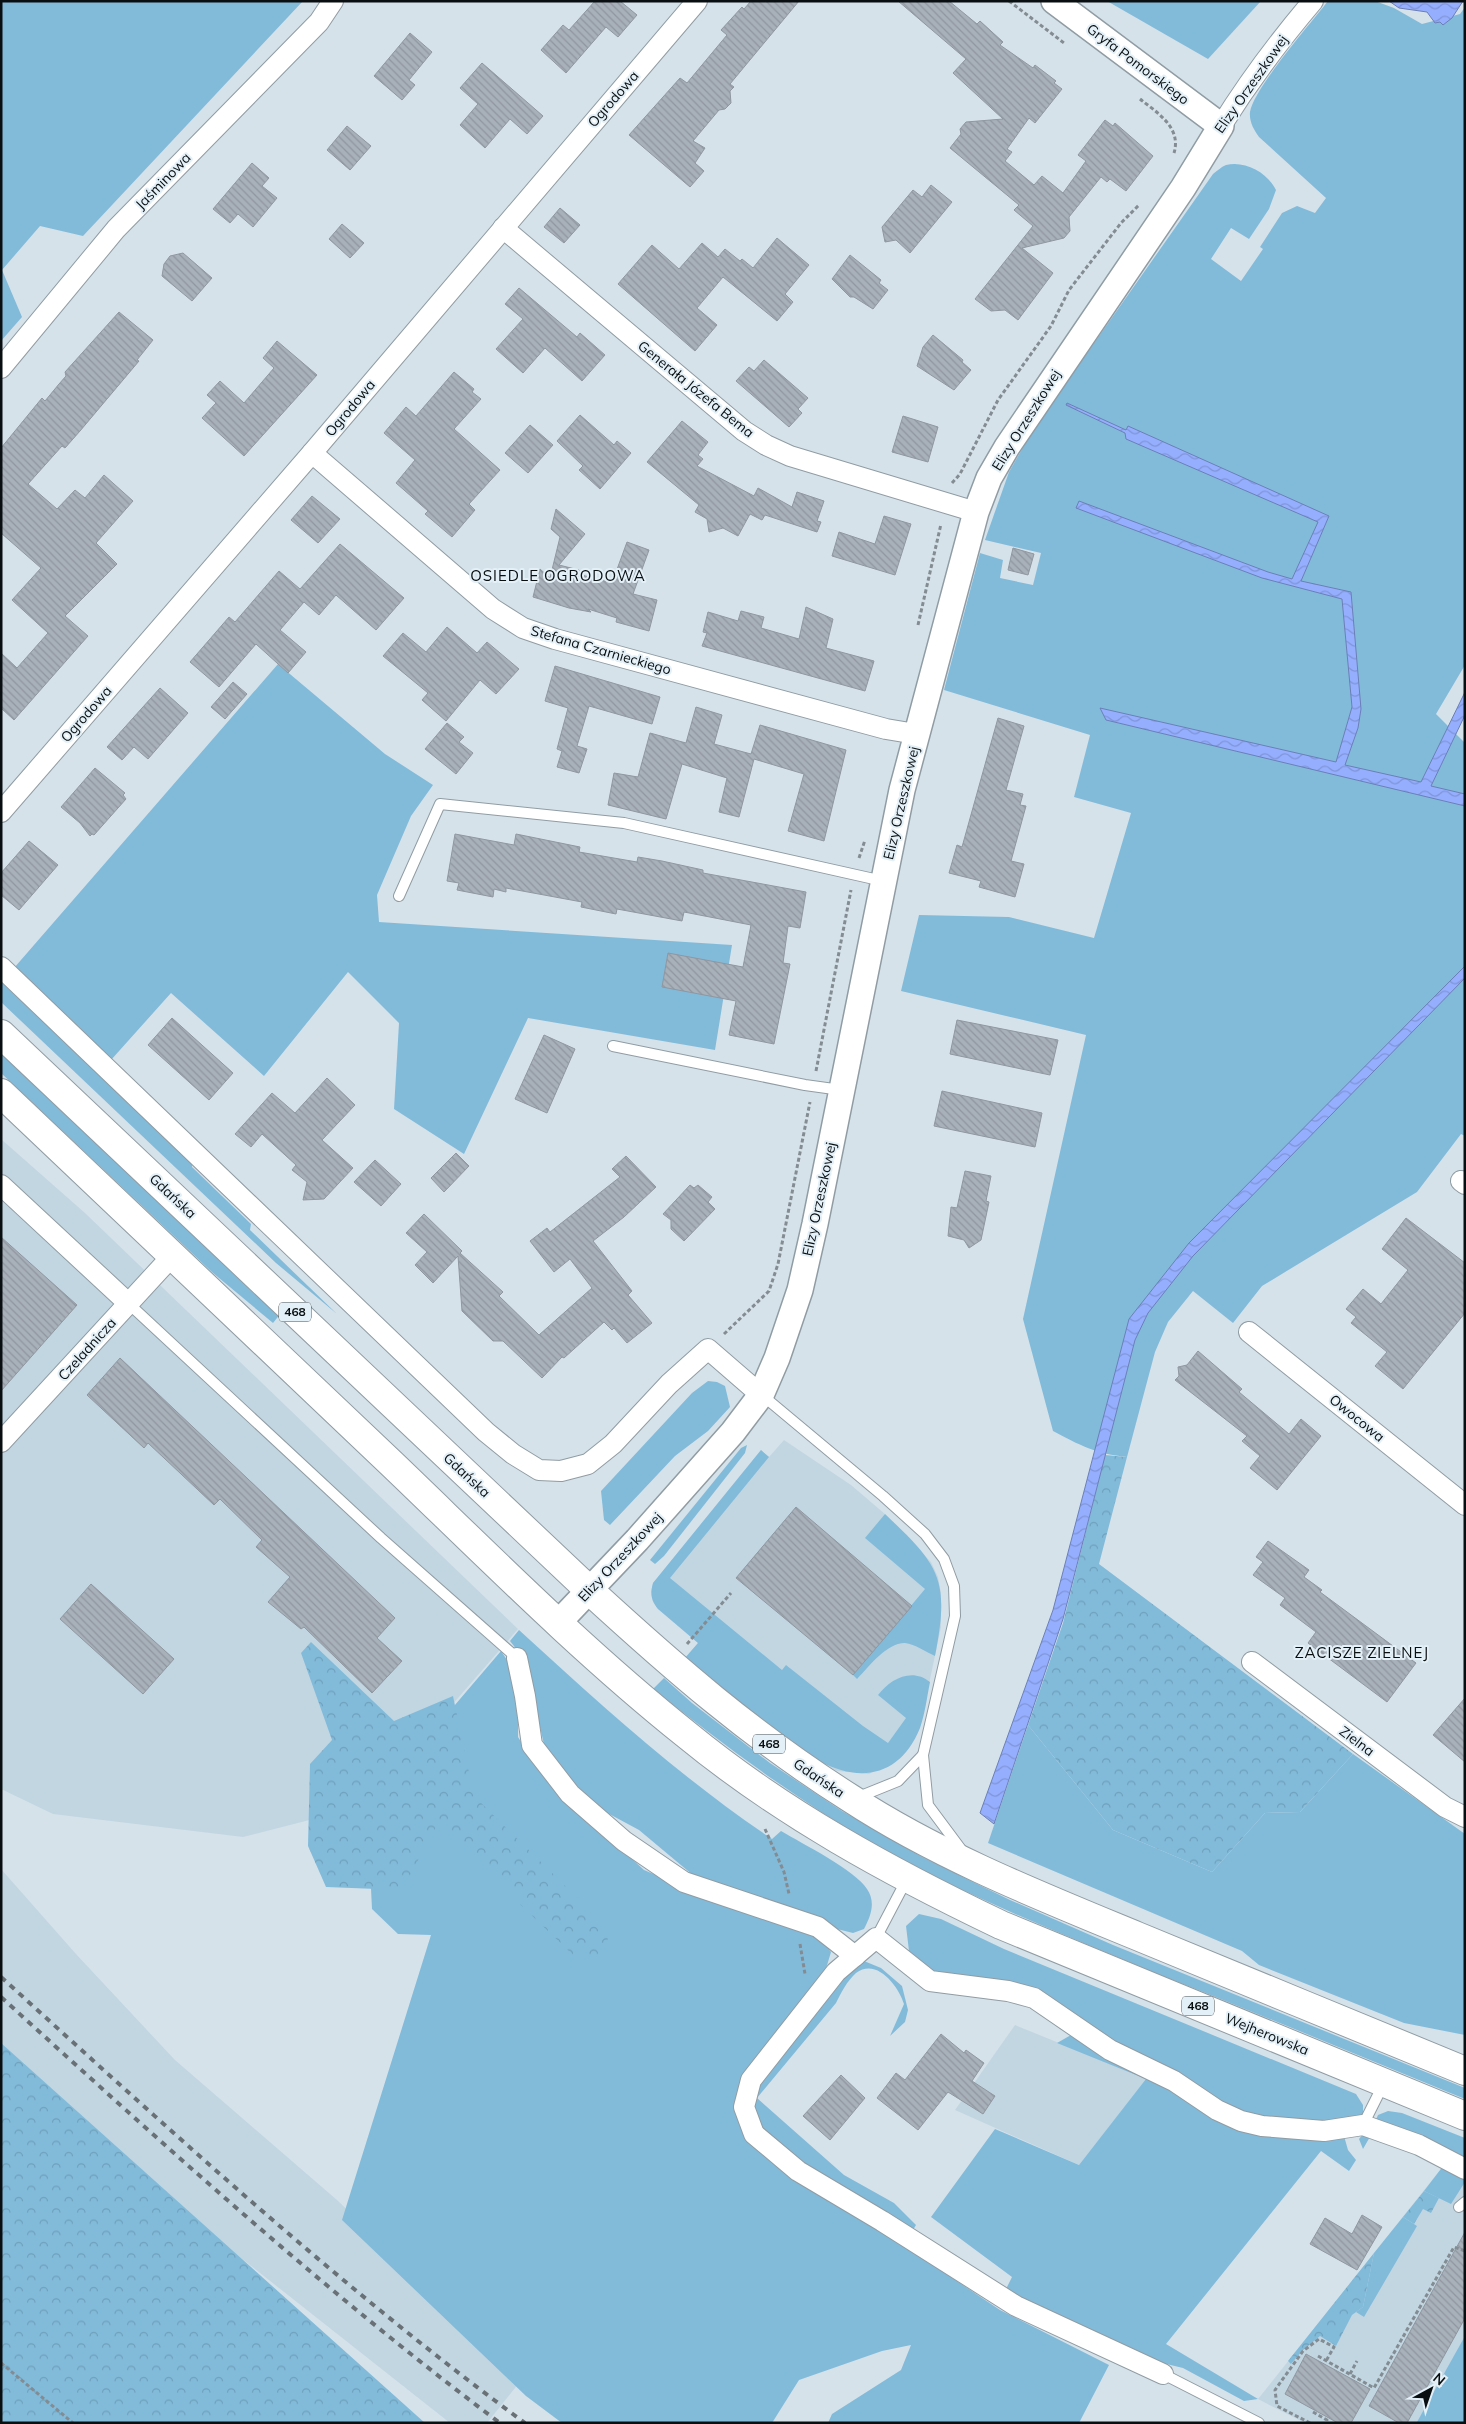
<svg xmlns="http://www.w3.org/2000/svg" width="1466" height="2424" font-family="Mulish,sans-serif">
  <style>
    .built { fill: #c2d6e2 }
    .grass { fill: #82bbda }
    .forest { fill: url(#forest-crowns) }
    .water { fill: url(#water-waves); stroke: #6b7fb7 }
    .building { fill: url(#building-back-hatch); stroke: #8f97a0 }
    .lines { fill: none; stroke-linecap: round; stroke-linejoin: round }
    .service-casing { stroke: #909ca3; stroke-width: 12 }
    .minor-casing { stroke: #909ca3; stroke-width: 22 }
    .tertiary-casing { stroke: #909ca3; stroke-width: 28 }
    .primary-casing { stroke: #909ca3; stroke-width: 30 }
    .path { stroke: #838c92; stroke-width: 3; stroke-dasharray: 4 2.5; stroke-linecap: butt }
    .service { stroke: #fff; stroke-width: 10 }
    .minor { stroke: #fff; stroke-width: 20 }
    .tertiary { stroke: #fff; stroke-width: 25 }
    .primary { stroke: #fff; stroke-width: 28 }
    .rail { stroke: #697176; stroke-width: 4; stroke-dasharray: 6 6; stroke-linecap: butt }
    .labels { text-anchor: middle; stroke-width: 4; stroke-linejoin: round; paint-order: stroke }
    .shield { fill: #e3f0f7; stroke: #4a5255; stroke-width: 1 }
    .shield-label { font-size: 12px; font-weight: bold; fill: #090e10 }
    .street-label { font-size: 14px; fill: #090e10; stroke: #e3f0f7 }
    .neighbourhood-label { font-size: 15px; letter-spacing: 1px; fill: #090e10; stroke: #e3f0f7 }
  </style>
  <defs>
    <pattern id="forest-crowns" width="20" height="18" patternUnits="userSpaceOnUse" patternTransform="scale(1.25)"><rect width="20" height="18" fill="#82bbda"/><path d="M2 6a3 3 0 1 1 6 0M12 15a3 3 0 1 1 6 0" fill="none" stroke="#6fa0ba"/></pattern>
    <pattern id="water-waves" width="16" height="10" patternUnits="userSpaceOnUse" patternTransform="scale(1.25)"><rect width="16" height="10" fill="#95affe"/><path d="M0 5q4-4 8 0t8 0" fill="none" stroke="#7f95d9"/></pattern>
    <pattern id="building-back-hatch" width="6" height="6" patternUnits="userSpaceOnUse" patternTransform="scale(1.25)"><rect width="6" height="6" fill="#a8b0ba"/><path d="M-1 5l2 2M0 0l6 6M5-1l2 2" fill="none" stroke="#8f969f"/></pattern>
  </defs>
  <rect width="100%" height="100%" fill="#d6e2ea"/>
  <g class="built">
    <path d="M1,1139L85,1213L518,1629L364,1806L243,1837L53,1814L1,1789Z"/>
    <path d="M784,1440L851,1485L885,1514L931,1562L938,1577L941,1593V1627L920,1727L901,1758L869,1774L837,1771L819,1761L685,1658L698,1643L658,1609L653,1602L651,1592L653,1583L761,1450L769,1457Z"/>
    <path d="M1,1869L76,1954L175,2060L337,2200L523,2378L487,2423H450L241,2258L1,2051Z"/>
    <path d="M1015,2025L1147,2079L1079,2165L955,2110Z"/>
    <path d="M1444,2165L1465,2174V2423H1305L1258,2399Z"/>
  </g>
  <g class="grass">
    <path d="M1,1H303L83,236L40,226L2,270L22,317L1,341Z"/>
    <path d="M1107,1H1261L1208,59Z"/>
    <path d="M1328,1H1375L1394,8L1422,24L1460,14L1465,7V665L1436,714L1465,743V1136L1461,1134L1417,1192L1262,1286L1233,1323L1193,1291L1168,1322L1155,1352L1127,1457C1097,1454 1079,1445 1053,1431L1023,1319L1086,1035L901,991L919,915L1009,917L1094,938L1131,813L1074,797L1090,735L944,690L980,553L1003,560L1000,578L1033,585L1041,553L985,540L1009,472L1033,430L1213,174C1217,171 1221,167 1226,165C1245,160 1268,173 1276,190L1269,209L1249,239L1231,228L1211,259L1241,281L1263,249L1260,247L1282,213L1297,206L1315,213L1326,198L1259,137C1254,130 1249,122 1250,112C1254,88 1311,23 1328,1Z"/>
    <path d="M278,664L385,754L433,785L411,816L377,895L379,922L732,945L715,1050L528,1018L464,1154L394,1109L399,1023L348,972L264,1076L171,993L111,1060L192,1161V1167L251,1224L250,1230L337,1314L276,1263L1,1002V983Z"/>
    <path d="M1,1049L281,1313L273,1323L213,1273L1,1073Z"/>
    <path d="M708,1381L717,1382L725,1386L730,1407L708,1431L675,1456L610,1525L604,1520L601,1491L692,1393Z"/>
    <path d="M747,1445L745,1453L664,1556L655,1564L650,1560L741,1448Z"/>
    <path d="M761,1450L769,1457L670,1578L782,1670L786,1665L863,1726L888,1743L906,1718L878,1695C890,1679 912,1667 930,1682C927,1697 925,1714 920,1728C901,1775 862,1784 819,1761L753,1714L685,1658L698,1643L658,1609C651,1600 650,1594 653,1583Z"/>
    <path d="M885,1514C940,1566 950,1579 935,1656C926,1652 915,1644 905,1643C886,1643 869,1667 857,1679L853,1675L925,1589L865,1538Z"/>
    <path d="M519,1630C600,1704 681,1778 772,1839L781,1831C803,1844 855,1870 867,1889C876,1902 871,1916 864,1929L853,1933L833,1928L694,1876L639,1830L600,1809L574,1789L547,1757L524,1659L510,1641Z"/>
    <path d="M501,1651L515,1672L518,1688V1737L536,1765L580,1811L644,1870L709,1898L818,1935L831,1952L825,1972L738,2109L794,2172L1000,2310L1109,2365L1079,2423H828L832,2414L901,2370L911,2345L882,2351L799,2380L772,2423H562L526,2396L342,2220L431,1935L398,1934L372,1909L367,1808Z"/>
    <path d="M664,1678L692,1703L770,1763L842,1811L922,1857L1010,1900L1113,1945L1465,2088V2099C1363,2057 1261,2015 1158,1974C1064,1935 968,1897 879,1847C798,1801 725,1746 653,1689Z"/>
    <path d="M1028,1725L1113,1830L1212,1872L1265,1813L1300,1812L1353,1754L1465,1834V2035L1404,2023L1259,1965L1242,1951L988,1843Z"/>
    <path d="M919,1914L941,1919L1004,1949L1356,2094L1363,2105V2115L1352,2125L1236,2116L1068,2017L937,1975L909,1951L906,1926Z"/>
    <path d="M864,1961L881,1968L902,1986L908,2010L905,2022L890,2036L904,2004C899,1987 877,1957 856,1973C847,1981 841,1993 836,2003L757,2098L844,2175L894,2203L916,2225L913,2230L898,2226L769,2141L753,2119L752,2096L840,1975Z"/>
    <path d="M1071,2035L1198,2103L1344,2136L1348,2150L1356,2160L1349,2171L1321,2151L1166,2344L1258,2399L1244,2401L1183,2368L1150,2360L1090,2335L1006,2289L1012,2277L931,2217L995,2129L1079,2165L1146,2079L1057,2043Z"/>
    <path d="M1388,2111L1402,2113L1465,2138V2163L1374,2124L1378,2115Z"/>
    <path d="M1364,2133C1395,2135 1436,2156 1464,2171L1465,2182L1451,2204L1424,2191L1444,2165L1371,2135L1363,2149L1359,2139Z"/>
    <path d="M1403,2217L1417,2226L1364,2317L1356,2312L1363,2307L1374,2253Z"/>
    <path d="M1465,2336V2423H1417V2422Z"/>
  </g>
  <g class="forest">
    <path d="M1105,1455L1127,1457L1099,1564L1353,1754L1300,1812L1265,1813L1212,1872L1113,1830L1028,1725L1063,1623Z"/>
    <path d="M311,1642L394,1721L453,1696L474,1796L608,1928L607,1958L573,1955L437,1825L402,1890L326,1887L308,1846L310,1764L332,1740L301,1653Z"/>
    <path d="M1,2043L425,2423H1Z"/>
    <path d="M1424,2191L1439,2198L1431,2213L1423,2209L1414,2224L1403,2217Z"/>
    <path d="M1374,2253L1363,2307L1352,2315L1336,2346L1320,2336L1302,2351L1291,2364L1288,2361Z"/>
  </g>
  <g class="water">
    <path d="M1389,1H1463L1452,18L1443,25L1440,22L1435,23L1427,12L1399,8Z"/>
    <path d="M1067,403L1126,430L1128,426L1329,516L1301,581L1351,592L1361,709L1358,728L1345,765L1421,782L1465,692V715L1431,786L1465,794V806L1106,720L1100,708L1336,762L1352,707L1342,599L1262,578L1076,508L1079,501L1268,572L1292,579L1318,522L1126,439L1125,433L1066,405Z"/>
    <path d="M1465,966V978L1193,1256L1148,1313L1135,1340L1063,1619L994,1824L980,1813L1053,1610L1129,1319L1189,1243Z"/>
  </g>
  <g class="building">
    <path d="M595,1H620L637,15L618,37L606,27L566,73L541,50L563,25L569,30Z"/>
    <path d="M751,1H799L730,84L734,87L730,91L731,103L725,109L719,110L693,141L705,148L695,163L704,171L690,187L629,135L680,78L687,83L727,35L721,30L742,7L744,9Z"/>
    <path d="M898,1H949L977,24L980,21L1003,42L1000,45L1033,68L1035,65L1056,81L1054,83L1062,89L1035,123L1029,118L1007,149L1012,152L1005,161L1034,185L1042,176L1063,193L1086,161L1078,155L1105,120L1113,126L1115,123L1153,156L1126,191L1110,179L1107,182L1101,177L1069,217L1070,231L1064,238L1022,248L1053,273L1018,320L1005,310L991,311L975,299L1033,226L1014,210L1019,205L950,148L961,134L960,129L966,122L1003,119L953,73L966,59Z"/>
    <path d="M410,33L432,52L409,80L415,85L402,100L374,76Z"/>
    <path d="M482,63L543,116L527,134L510,119L485,148L460,125L478,104L460,88Z"/>
    <path d="M347,126L371,146L350,170L327,150Z"/>
    <path d="M252,163L269,178L262,186L277,198L253,227L238,214L230,223L213,209Z"/>
    <path d="M931,185L952,202L910,253L896,240L885,242L882,227L913,190L922,197Z"/>
    <path d="M560,208L580,225L564,243L544,227Z"/>
    <path d="M342,224L364,243L350,258L329,239Z"/>
    <path d="M777,238L809,265L785,294L793,302L777,321L723,277L697,308L717,325L695,351L618,284L652,245L679,269L702,243L718,257L725,249L740,261L742,259L753,268Z"/>
    <path d="M183,253L212,278L192,301L162,276L164,264L170,256Z"/>
    <path d="M850,255L881,280L879,283L888,290L873,309L854,297H850L832,279Z"/>
    <path d="M519,288L577,337L580,333L605,355L582,381L545,348L523,373L496,349L523,319L505,304Z"/>
    <path d="M119,312L153,340L137,360L139,361L80,431L65,448L62,446L28,484L57,509L75,490L85,498L104,475L133,501L96,543L117,564L65,616L88,636L14,720L1,708V653L17,668L48,633L12,600L41,568L1,533V448L42,398L45,401L59,384L66,376L65,372Z"/>
    <path d="M933,335L963,360L962,362L971,370L954,390L917,366L923,347Z"/>
    <path d="M277,341L317,375L244,456L202,418L216,403L207,395L220,381L244,403L274,368L263,358Z"/>
    <path d="M764,360L808,398L798,409L802,413L789,427L736,381L749,367L754,371Z"/>
    <path d="M454,372L474,389L472,392L481,399L454,429L500,470L469,504L475,510L452,537L425,514L428,511L396,483L415,460L384,433L406,407L416,416Z"/>
    <path d="M580,415L614,445L617,441L631,453L600,489L579,470L583,466L557,441Z"/>
    <path d="M903,416L938,427L928,462L892,452Z"/>
    <path d="M682,421L708,442L698,455L703,459L697,466L754,496L758,488L792,507L797,492L824,501L817,521L821,522L817,532L765,515L762,520L750,514L738,536L723,528L709,532L707,519L695,512L699,505L647,462Z"/>
    <path d="M530,425L553,445L528,473L505,453Z"/>
    <path d="M312,496L340,519L318,543L291,520Z"/>
    <path d="M556,509L585,534L559,565L579,570L578,574L612,583L627,542L649,550L633,594L657,600L649,631L616,622L617,618L588,609L591,612L569,608L533,597L540,569L550,578L560,537L551,529Z"/>
    <path d="M884,516L911,524L895,575L832,556L839,532L875,544Z"/>
    <path d="M340,544L404,598L376,630L336,595L319,615L304,602L280,630L306,652L288,673L256,644L219,687L190,662L229,617L235,622L279,571L300,589Z"/>
    <path d="M1013,548L1034,554L1028,575L1008,570Z"/>
    <path d="M806,607L833,619L826,648L874,661L865,691L702,646L707,633L703,632L708,612L738,621L741,611L764,617L761,628L799,639Z"/>
    <path d="M447,627L477,653L487,642L519,669L496,694L480,680L446,721L422,700L428,693L383,656L403,633L426,652Z"/>
    <path d="M555,666L660,697L652,724L589,706L577,746L587,749L579,773L557,767L562,751L557,749L568,708L545,701Z"/>
    <path d="M233,682L247,694L225,719L211,707Z"/>
    <path d="M160,688L188,713L148,759L134,747L122,760L107,747Z"/>
    <path d="M696,707L722,715L714,744L751,754L760,725L846,750L824,841L788,831L804,774L754,759L739,817L719,812L727,778L682,764L666,819L608,805L614,773L638,777L650,733L686,743Z"/>
    <path d="M998,718L1024,726L1006,790L1023,794L1020,805L1026,806L1011,861L1024,864L1015,897L979,887L981,881L949,873L957,845L962,847Z"/>
    <path d="M447,723L464,737L459,742L473,753L456,774L425,749Z"/>
    <path d="M95,768L125,793L123,795L126,799L94,835L92,834L90,836L80,823L61,807Z"/>
    <path d="M455,834L514,845L516,834L580,847L579,852L637,862L638,857L662,861L703,870V873L806,892L800,928L788,926L783,963L790,964L774,1044L729,1035L736,1001L662,987L668,953L743,967L751,925L684,912L682,921L617,909L616,914L581,907L582,902L506,888V892L494,889L493,897L457,890L459,883L447,881Z"/>
    <path d="M29,841L58,865L19,910L1,895V873Z"/>
    <path d="M172,1018L233,1073L209,1100L148,1045Z"/>
    <path d="M957,1020L1058,1040L1050,1075L950,1054Z"/>
    <path d="M544,1035L575,1049L547,1113L515,1099Z"/>
    <path d="M327,1078L355,1105L322,1140L353,1168L324,1199L303,1200L307,1182L292,1170L296,1165L262,1134L251,1147L235,1134L272,1093L295,1113Z"/>
    <path d="M942,1091L1042,1113L1035,1147L934,1126Z"/>
    <path d="M456,1153L469,1166L444,1192L431,1178Z"/>
    <path d="M626,1156L656,1187L624,1217L593,1241L632,1291L628,1295L652,1323L627,1343L614,1328L612,1330L604,1322L564,1358L562,1357L542,1378L503,1341H493L462,1311L458,1256L433,1283L415,1265L427,1252L406,1233L424,1214L462,1251L460,1253L503,1292L499,1296L539,1335L592,1288L570,1259L554,1272L530,1241L547,1228L550,1232L620,1177L612,1169Z"/>
    <path d="M375,1160L401,1184L381,1206L354,1182Z"/>
    <path d="M965,1171L991,1176L986,1201L989,1202L981,1240L969,1248L964,1240L948,1236L951,1207L957,1208Z"/>
    <path d="M690,1185L694,1188L698,1185L712,1197L708,1202L715,1209L684,1241L671,1229V1220L663,1214Z"/>
    <path d="M1406,1218L1465,1263V1313L1403,1389L1375,1366L1387,1352L1351,1323L1356,1317L1346,1309L1363,1289L1381,1304L1408,1270L1382,1249Z"/>
    <path d="M1,1237L77,1305L1,1391Z"/>
    <path d="M1198,1351L1242,1389L1239,1392L1289,1434L1301,1419L1321,1436L1277,1490L1250,1468L1260,1456L1242,1441L1247,1436L1175,1380L1179,1376L1178,1367L1187,1365Z"/>
    <path d="M120,1358L395,1618L377,1638L402,1661L372,1693L304,1627L301,1629L268,1602L290,1577L256,1547L262,1540L220,1499L214,1505L148,1443L144,1448L87,1395Z"/>
    <path d="M796,1507L912,1606L853,1675L736,1578Z"/>
    <path d="M1268,1541L1309,1570L1304,1577L1322,1590L1320,1592L1416,1663L1387,1702L1308,1643L1316,1632L1280,1605L1285,1598L1253,1575L1263,1562L1256,1557Z"/>
    <path d="M91,1584L174,1659L143,1694L60,1619Z"/>
    <path d="M1465,1698V1762L1433,1735Z"/>
    <path d="M941,2034L964,2053L966,2050L984,2063L972,2081L995,2096L983,2114L948,2092L918,2130L877,2098L896,2073L905,2080Z"/>
    <path d="M841,2075L865,2098L830,2140L803,2116Z"/>
    <path d="M1362,2215L1382,2227L1357,2270L1310,2244L1325,2218L1352,2234Z"/>
    <path d="M1465,2232V2318L1407,2423H1399L1369,2406Z"/>
    <path d="M1306,2354L1370,2389L1351,2423H1338L1285,2394Z"/>
  </g>
  <g class="lines">
    <defs>
      <g id="service">
        <path d="M399,896L440,804L624,823L883,881"/>
        <path d="M613,1046L805,1085L841,1090"/>
        <path d="M128,1303L381,1538L517,1658"/>
        <path d="M762,1395L883,1496L925,1534L944,1559L954,1586L955,1616L923,1755L928,1805L963,1852"/>
        <path d="M856,1798L898,1781L923,1755"/>
        <path d="M876,1938L907,1879"/>
        <path d="M1363,2125L1384,2083"/>
        <path d="M1459,2207L1465,2202"/>
        <path d="M1163,2374L1259,2423"/>
      </g>
      <g id="minor">
        <path d="M1221,126C1249,81 1279,41 1313,1"/>
        <path d="M503,228L744,431L766,445L790,456L976,512"/>
        <path d="M1,368L116,229L319,22L333,1"/>
        <path d="M312,453L493,609L523,628L555,639L886,729L916,734"/>
        <path d="M1,812L312,453L697,1"/>
        <path d="M1,967L486,1432L513,1454L539,1470L561,1471L588,1464L613,1444L669,1384L708,1349L761,1395"/>
        <path d="M1461,1181L1465,1184"/>
        <path d="M1,1185L128,1303"/>
        <path d="M1249,1332L1465,1505"/>
        <path d="M1,1442L173,1255"/>
        <path d="M517,1658L525,1696L532,1745L570,1794L624,1841L684,1882L818,1927L855,1956"/>
        <path d="M1252,1662L1445,1807L1465,1817"/>
        <path d="M1163,2374L1016,2306L882,2221L798,2171L754,2134L744,2107L751,2080L836,1972L876,1938L930,1981L1008,1991L1034,1998L1110,2050L1174,2081L1217,2110L1241,2121L1262,2126L1324,2131L1363,2125L1419,2145L1465,2169"/>
      </g>
      <path id="tertiary" d="M559,1622L637,1540L733,1432L761,1395L777,1358L800,1290L815,1224L902,790L976,512L989,478L1007,447L1183,188L1221,126L1054,1"/>
      <g id="primary">
        <path d="M1,1034L589,1590C674,1668 752,1736 850,1798C939,1856 1040,1896 1137,1936C1246,1981 1356,2026 1465,2071"/>
        <path d="M1,1093C132,1216 262,1340 392,1464C488,1556 583,1652 687,1735C782,1813 890,1872 1001,1925L1465,2116"/>
      </g>
    </defs>
    <use href="#service" class="service-casing"/>
    <use href="#minor" class="minor-casing"/>
    <use href="#tertiary" class="tertiary-casing"/>
    <use href="#primary" class="primary-casing"/>
    <g class="path">
      <path d="M1009,1L1064,43"/>
      <path d="M1140,99C1156,112 1182,127 1174,153"/>
      <path d="M952,483L960,474L998,400L1051,326L1069,290L1121,223L1139,205"/>
      <path d="M918,625L941,524"/>
      <path d="M859,858L865,840"/>
      <path d="M816,1071L851,890"/>
      <path d="M724,1334L769,1291L778,1264L810,1102"/>
      <path d="M687,1644L731,1593"/>
      <path d="M765,1829L784,1872L789,1894"/>
      <path d="M800,1944L805,1974"/>
      <path d="M1318,2356L1374,2388L1454,2247L1465,2251"/>
      <path d="M1,2363L73,2423"/>
      <path d="M1350,2374L1357,2361"/>
      <path d="M1313,2412L1327,2420L1326,2423"/>
      <path d="M1310,2423L1277,2406L1275,2390L1303,2351L1319,2339L1334,2347L1326,2361"/>
    </g>
    <use href="#service" class="service"/>
    <use href="#minor" class="minor"/>
    <use href="#tertiary" class="tertiary"/>
    <use href="#primary" class="primary"/>
    <g class="rail">
      <path d="M1,1977C171,2131 340,2287 525,2423"/>
      <path d="M1,1997C163,2144 325,2292 500,2423"/>
    </g>
  </g>
  <g class="labels">
    <g class="shield">
      <rect x="279" y="1302.5" width="32" height="19" rx="4"/>
      <rect x="753" y="1734.5" width="32" height="19" rx="4"/>
      <rect x="1182" y="1996.5" width="32" height="19" rx="4"/>
    </g>
    <g class="shield-label">
      <text x="295" y="1316">468</text>
      <text x="769" y="1748">468</text>
      <text x="1198" y="2010">468</text>
    </g>
    <g class="street-label">
      <text transform="translate(1138 64) rotate(37)" y="5">Gryfa Pomorskiego</text>
      <text transform="translate(1251 84) rotate(-55)" y="5">Elizy Orzeszkowej</text>
      <text transform="translate(613 99) rotate(-49)" y="5">Ogrodowa</text>
      <text transform="translate(163 181) rotate(-46)" y="5">Jaśminowa</text>
      <text transform="translate(696 389) rotate(39)" y="5">Generała Józefa Bema</text>
      <text transform="translate(350 408) rotate(-50)" y="5">Ogrodowa</text>
      <text transform="translate(1026 420) rotate(-58)" y="5">Elizy Orzeszkowej</text>
      <text transform="translate(601 650) rotate(16)" y="5">Stefana Czarnieckiego</text>
      <text transform="translate(86 714) rotate(-49)" y="5">Ogrodowa</text>
      <text transform="translate(901 803) rotate(-77)" y="5">Elizy Orzeszkowej</text>
      <text transform="translate(173 1196) rotate(43)" y="5">Gdańska</text>
      <text transform="translate(819 1199) rotate(-78)" y="5">Elizy Orzeszkowej</text>
      <text transform="translate(87 1349) rotate(-48)" y="5">Czeladnicza</text>
      <text transform="translate(1357 1418) rotate(39)" y="5">Owocowa</text>
      <text transform="translate(467 1475) rotate(43)" y="5">Gdańska</text>
      <text transform="translate(620 1557) rotate(-47)" y="5">Elizy Orzeszkowej</text>
      <text transform="translate(1357 1741) rotate(37)" y="5">Zielna</text>
      <text transform="translate(819 1778) rotate(34)" y="5">Gdańska</text>
      <text transform="translate(1267 2034) rotate(22)" y="5">Wejherowska</text>
    </g>
    <g class="neighbourhood-label">
      <text x="558" y="581">OSIEDLE OGRODOWA</text>
      <text x="1362" y="1658">ZACISZE ZIELNEJ</text>
    </g>
  </g>
  <rect width="1466" height="2424" fill="none" stroke="#090e10" stroke-width="5"/>
  <g transform="translate(1431 2389) rotate(40)" stroke="#e3f0f7" stroke-width="4" paint-order="stroke">
  <path d="M0-4L9 19L0 12L-9 19Z" fill="#090e10"/>
  <text y="-8" font-size="14" font-weight="bold" text-anchor="middle" fill="#090e10">N</text>
  </g>
</svg>
